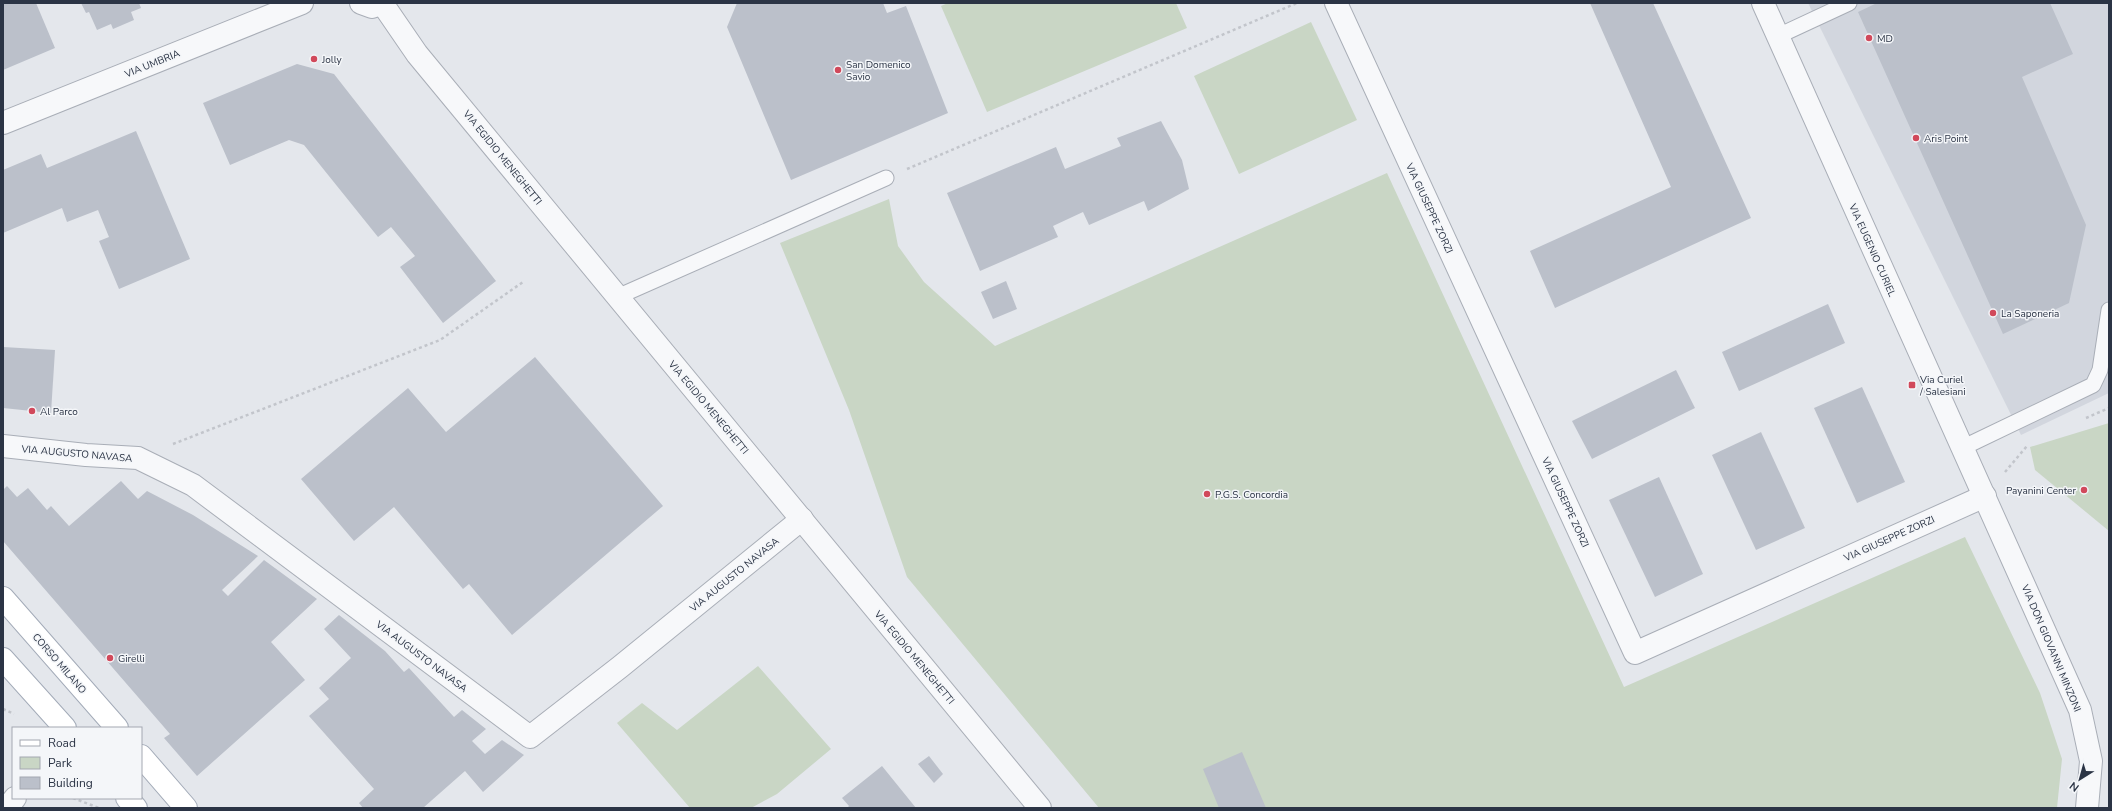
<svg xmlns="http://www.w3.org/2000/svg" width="2112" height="811" font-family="'Nunito Sans',sans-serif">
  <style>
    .built { fill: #d2d6de }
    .green { fill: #c9d6c5 }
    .building { fill: #bbc0ca }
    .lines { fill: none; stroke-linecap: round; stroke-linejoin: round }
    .lane-casing { stroke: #a9aeb7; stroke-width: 17 }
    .street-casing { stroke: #a9aeb7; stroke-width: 24 }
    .primary-casing { stroke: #a3abb8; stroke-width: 24 }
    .path { stroke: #c2c5cb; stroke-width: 2.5; stroke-dasharray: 3 3; stroke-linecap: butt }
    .lane { stroke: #f7f8fa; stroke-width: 15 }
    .street { stroke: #f7f8fa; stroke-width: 22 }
    .primary { stroke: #fff; stroke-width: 22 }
    .poi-dot { fill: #d1495b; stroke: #f4f6f9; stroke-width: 1.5 }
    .labels { text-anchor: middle; stroke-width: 3; stroke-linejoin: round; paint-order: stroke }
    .poi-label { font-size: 10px; fill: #2b3445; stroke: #f4f6f9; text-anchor: start }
    .street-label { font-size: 10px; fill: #2b3445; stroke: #f4f6f9 }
  </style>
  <rect width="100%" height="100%" fill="#e4e7ec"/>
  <path class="built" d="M1808,3H2109V393L2021,435Z"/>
  <g class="green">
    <path d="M948,3H1176L1187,28L987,112L941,6Z"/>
    <path d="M1311,22L1357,120L1239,174L1194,76Z"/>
    <path d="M1387,173L1624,687L1965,537L2040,693L2062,759L2057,808H1099L907,577L849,410L780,243L889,199L898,246L924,282L995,346Z"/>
    <path d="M2109,423V531L2035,470L2030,447Z"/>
    <path d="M758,666L831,749L777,794L751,808H690L617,723L642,703L677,730Z"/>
  </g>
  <g class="building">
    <path d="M3,3H36L55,48L3,70Z"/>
    <path d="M81,3H139L141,8L131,12L134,20L113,29L111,24L97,30L89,12L86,13Z"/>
    <path d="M737,3H883L887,13L906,6L948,113L791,180L727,27Z"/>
    <path d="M1590,3H1653L1751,218L1555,308L1530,251L1671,187Z"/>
    <path d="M1877,3H2050L2073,54L2022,77L2086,225L2069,303L2003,334L1858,12Z"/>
    <path d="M297,64L334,74L496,281L443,323L400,267L415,256L391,227L378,237L304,145L289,140L230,165L203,103Z"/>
    <path d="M1161,121L1182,160L1189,189L1148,211L1144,201L1089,225L1083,212L1053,226L1058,237L980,271L947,193L1056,147L1065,169L1121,146L1117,138Z"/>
    <path d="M136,131L190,259L119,289L99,241L109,237L98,210L67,222L62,208L3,233V170L41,154L47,168Z"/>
    <path d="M1006,281L1017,309L993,319L981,292Z"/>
    <path d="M1828,304L1845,343L1739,391L1722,352Z"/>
    <path d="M3,347L55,350L51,413L3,408Z"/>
    <path d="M535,357L663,506L512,635L469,584L463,589L394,507L354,541L301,479L408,388L446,432Z"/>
    <path d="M1676,370L1695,408L1592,459L1572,421Z"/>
    <path d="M1862,387L1905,482L1857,503L1814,408Z"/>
    <path d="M1761,432L1805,528L1756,550L1712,455Z"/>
    <path d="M1659,477L1703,574L1655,597L1609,500Z"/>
    <path d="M121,481L138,499L147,491L193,515L258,556L222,590L228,596L264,560L317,599L271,642L305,680L197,776L164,738L170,734L3,541V490L7,486L17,497L28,488L47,510L51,506L69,526Z"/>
    <path d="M339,615L385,651L404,672L409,668L454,717L462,710L486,729L472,741L485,754L502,740L524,755L483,792L465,771L423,808H363L359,803L374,789L309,716L329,699L319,688L351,658L324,629Z"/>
    <path d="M1242,752L1266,808H1219L1203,769Z"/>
    <path d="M929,756L943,774L934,783L918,764Z"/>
    <path d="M882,766L916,808H847L849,806L842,798Z"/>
  </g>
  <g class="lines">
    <defs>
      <g id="lane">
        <path d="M1778,36L1849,3"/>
        <path d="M617,297L886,178"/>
        <path d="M1964,447L2093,385L2100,370L2109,310"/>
      </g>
      <g id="street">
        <path d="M361,3L372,7L383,3"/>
        <path d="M382,3L417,54L1040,808"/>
        <path d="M1336,3L1635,653L1985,496"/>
        <path d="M1763,3L2080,710L2091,761L2087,808"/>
        <path d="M3,123L302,3"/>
        <path d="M3,446L86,455L138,458L193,485L530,737L620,667L802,519"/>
        <path d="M7,808L15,798"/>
      </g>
      <g id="primary">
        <path d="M3,598L117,728"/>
        <path d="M3,659L65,728"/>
        <path d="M141,756L186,808"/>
        <path d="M127,798L136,808"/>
      </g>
    </defs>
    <use href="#lane" class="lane-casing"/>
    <use href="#street" class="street-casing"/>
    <use href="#primary" class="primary-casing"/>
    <g class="path">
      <path d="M907,169L1297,3"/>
      <path d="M2086,418L2109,408"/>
      <path d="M173,444L440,340L523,282"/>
      <path d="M2005,472L2027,446"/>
      <path d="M3,709L14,714"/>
      <path d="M73,798L99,808"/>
    </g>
    <use href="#lane" class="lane"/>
    <use href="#street" class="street"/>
    <use href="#primary" class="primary"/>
  </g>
  <g class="poi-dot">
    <circle cx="1869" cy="38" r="4"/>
    <circle cx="314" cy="59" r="4"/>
    <circle cx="838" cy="70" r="4"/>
    <circle cx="1916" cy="138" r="4"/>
    <circle cx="1993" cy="313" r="4"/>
    <rect x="1908" y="381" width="8" height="8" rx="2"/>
    <circle cx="32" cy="411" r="4"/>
    <circle cx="2084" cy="490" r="4"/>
    <circle cx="1207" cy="494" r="4"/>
    <circle cx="110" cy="658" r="4"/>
  </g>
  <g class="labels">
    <g class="poi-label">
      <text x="1877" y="42">MD</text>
      <text x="322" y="63">Jolly</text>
      <text x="846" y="68">San Domenico<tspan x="846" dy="12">Savio</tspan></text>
      <text x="1924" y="142">Aris Point</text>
      <text x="2001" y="317">La Saponeria</text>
      <text x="1920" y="383">Via Curiel<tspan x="1920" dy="12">/ Salesiani</tspan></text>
      <text x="40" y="415">Al Parco</text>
      <text x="2076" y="494" text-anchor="end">Payanini Center</text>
      <text x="1215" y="498">P.G.S. Concordia</text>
      <text x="118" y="662">Girelli</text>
    </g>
    <g class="street-label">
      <text transform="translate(152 63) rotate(-22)" y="4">VIA UMBRIA</text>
      <text transform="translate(503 157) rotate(51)" y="4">VIA EGIDIO MENEGHETTI</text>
      <text transform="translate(1430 208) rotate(65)" y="4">VIA GIUSEPPE ZORZI</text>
      <text transform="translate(1873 250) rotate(66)" y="4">VIA EUGENIO CURIEL</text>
      <text transform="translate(709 407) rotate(50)" y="4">VIA EGIDIO MENEGHETTI</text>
      <text transform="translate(77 453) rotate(5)" y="4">VIA AUGUSTO NAVASA</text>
      <text transform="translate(1566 502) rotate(65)" y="4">VIA GIUSEPPE ZORZI</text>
      <text transform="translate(1889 538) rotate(-24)" y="4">VIA GIUSEPPE ZORZI</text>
      <text transform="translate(734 574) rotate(-39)" y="4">VIA AUGUSTO NAVASA</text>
      <text transform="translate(2052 648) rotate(67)" y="4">VIA DON GIOVANNI MINZONI</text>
      <text transform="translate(422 656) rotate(37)" y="4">VIA AUGUSTO NAVASA</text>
      <text transform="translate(915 657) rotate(50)" y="4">VIA EGIDIO MENEGHETTI</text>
      <text transform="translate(60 663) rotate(49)" y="4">CORSO MILANO</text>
    </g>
  </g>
  <rect width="2112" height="811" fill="none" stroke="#2b3445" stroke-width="8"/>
  <rect x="12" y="727" width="130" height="72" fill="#f4f6f9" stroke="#a4a8b1"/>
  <rect x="20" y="740" width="20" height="6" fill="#ffffff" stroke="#a4a8b1"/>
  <text x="48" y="747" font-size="12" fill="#2b3445">Road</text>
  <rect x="20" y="757" width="20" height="12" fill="#c9d6c5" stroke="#a4a8b1"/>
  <text x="48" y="767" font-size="12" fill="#2b3445">Park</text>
  <rect x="20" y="777" width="20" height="12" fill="#bbc0ca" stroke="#a4a8b1"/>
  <text x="48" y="787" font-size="12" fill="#2b3445">Building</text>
  <g transform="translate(2080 779) rotate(217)" stroke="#f4f6f9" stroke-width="3" paint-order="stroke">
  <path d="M0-3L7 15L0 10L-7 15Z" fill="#2b3445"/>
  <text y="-6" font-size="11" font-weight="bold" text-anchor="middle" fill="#2b3445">N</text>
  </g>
</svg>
